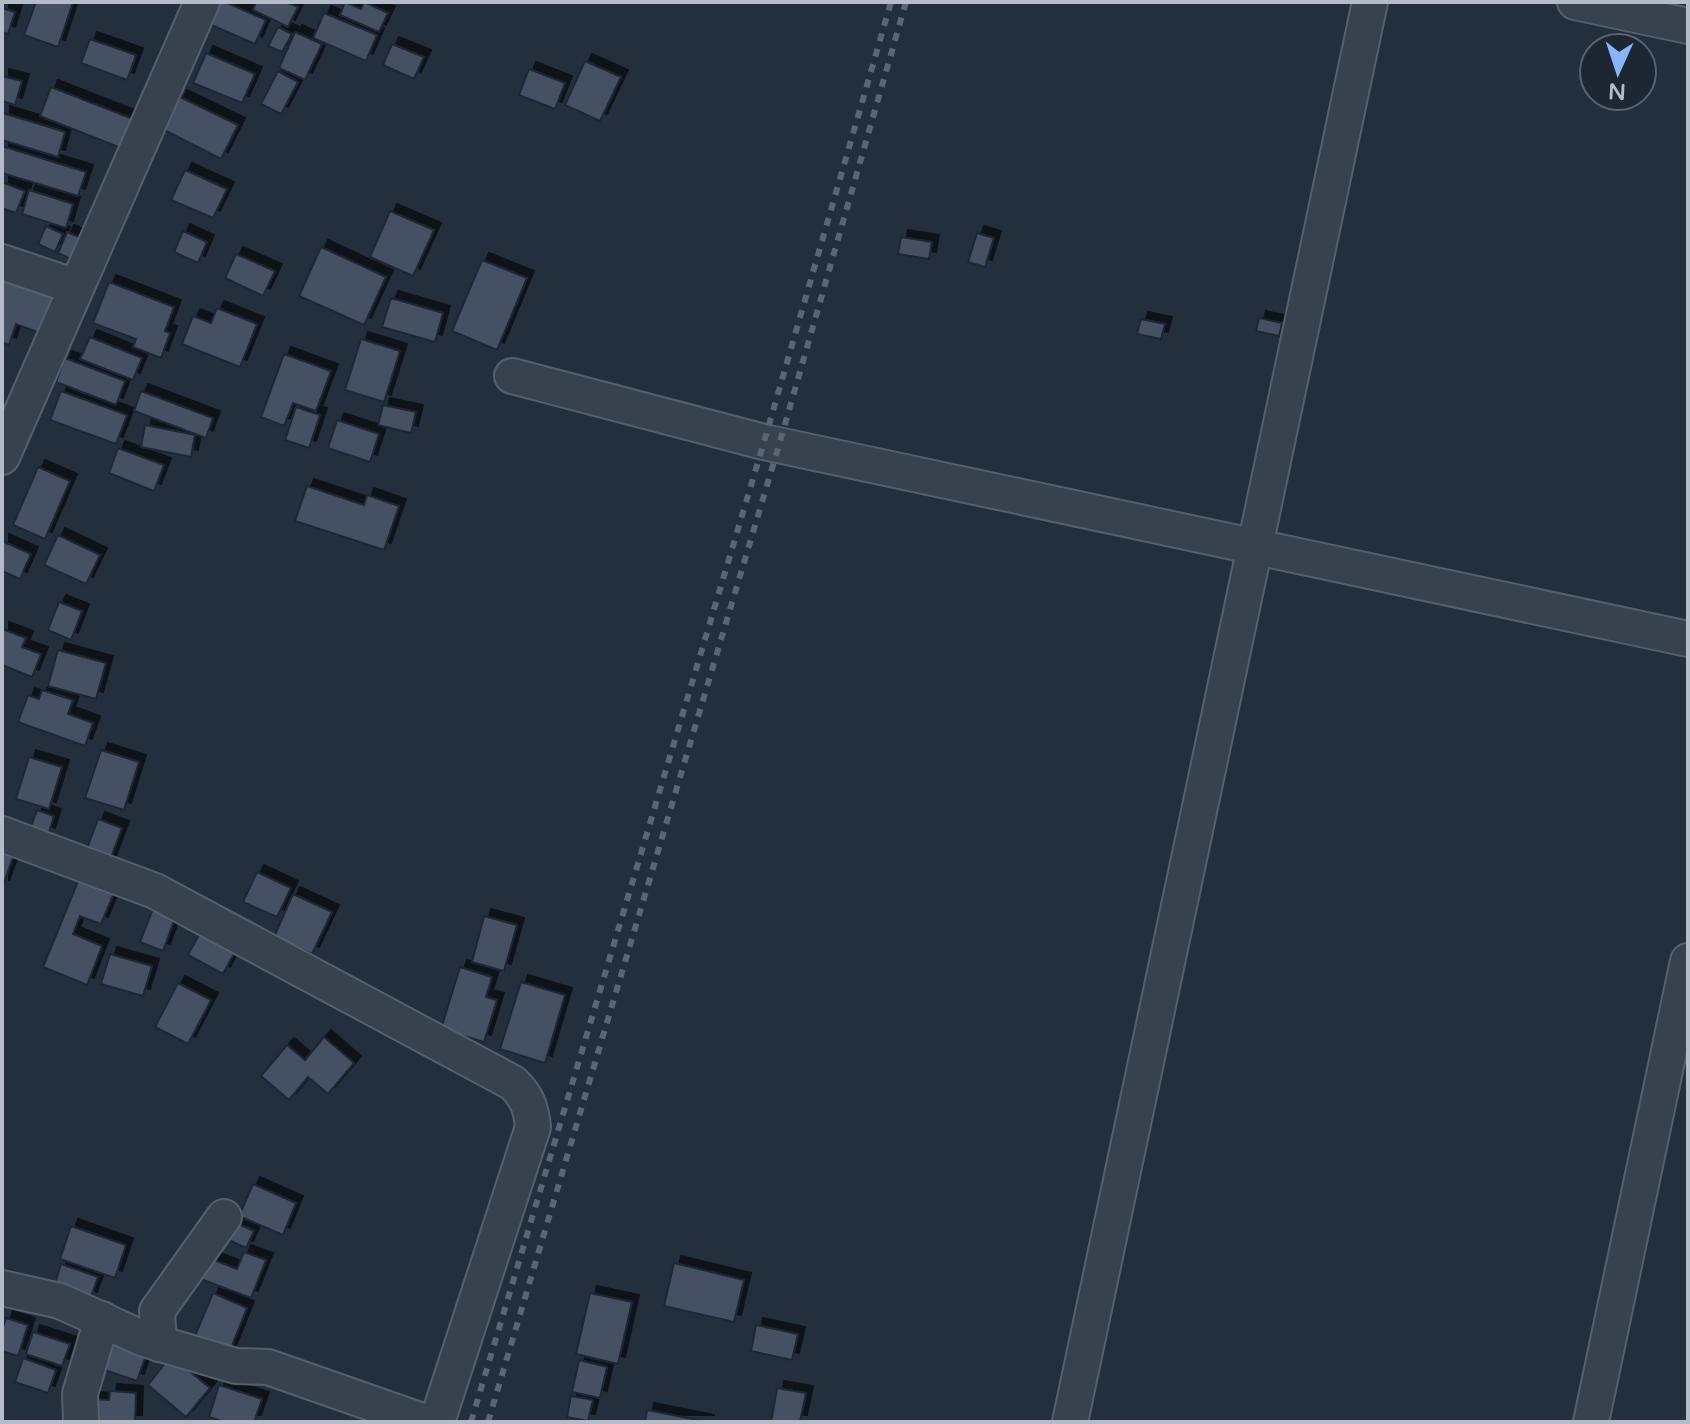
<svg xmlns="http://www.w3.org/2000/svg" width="1690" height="1424" font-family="'Varela Round',sans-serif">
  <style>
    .building { fill: #455162; stroke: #1f2835; stroke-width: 2; filter: url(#shadow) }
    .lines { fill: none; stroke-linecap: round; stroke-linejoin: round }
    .minor-casing { stroke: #565f6c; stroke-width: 38 }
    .minor { stroke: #38414e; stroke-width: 34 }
    .rail { stroke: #5a6575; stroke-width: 6; stroke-dasharray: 8 8; stroke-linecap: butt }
  </style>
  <defs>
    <filter id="shadow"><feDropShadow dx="7" dy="-7" stdDeviation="0" flood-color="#0009"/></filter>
  </defs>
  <rect width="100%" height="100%" fill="#242f3e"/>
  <g class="building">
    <path d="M36,2H73L58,47L24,35Z"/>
    <path d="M219,2H225L266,20L255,44L209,24Z"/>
    <path d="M256,2H286L298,7L288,27L253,10Z"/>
    <path d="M345,2L361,9L364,2L388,13L379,32L340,15Z"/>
    <path d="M2,8L15,12L8,34L2,32Z"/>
    <path d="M324,13L377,35L366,61L313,38Z"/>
    <path d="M278,27L292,34L282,52L268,46Z"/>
    <path d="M295,32L322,44L305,80L279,68Z"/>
    <path d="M90,39L136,55L127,80L81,63Z"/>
    <path d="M392,44L424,57L414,79L383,65Z"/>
    <path d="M206,53L255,74L242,103L193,83Z"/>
    <path d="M585,61L621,77L600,121L565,105Z"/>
    <path d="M529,69L565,83L555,109L519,95Z"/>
    <path d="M278,71L298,82L281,114L261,104Z"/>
    <path d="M2,76L22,81L15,105L2,101Z"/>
    <path d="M51,87L133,119L121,148L40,116Z"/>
    <path d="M180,97L238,125L221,159L164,130Z"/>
    <path d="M3,113L65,132L58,157L2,140Z"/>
    <path d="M2,146L86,172L78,196L2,173Z"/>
    <path d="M185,170L227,189L213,218L171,200Z"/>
    <path d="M2,182L25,191L16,213L2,208Z"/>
    <path d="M29,190L73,204L66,228L22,214Z"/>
    <path d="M390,211L434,230L413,276L370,257Z"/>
    <path d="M46,226L63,234L55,252L38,244Z"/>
    <path d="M183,231L207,242L198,263L174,252Z"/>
    <path d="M67,232L84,239L75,261L58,253Z"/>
    <path d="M977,233L994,238L985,267L968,262Z"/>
    <path d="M901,237L932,242L929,259L898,254Z"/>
    <path d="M321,247L386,277L364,325L299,296Z"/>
    <path d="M236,254L275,271L263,296L225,278Z"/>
    <path d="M482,260L527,278L497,350L452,331Z"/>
    <path d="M2,276L54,295L40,333L16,324L9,345L2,342Z"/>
    <path d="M109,282L174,307L165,331L170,333L161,358L133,347L136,339L93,323Z"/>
    <path d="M391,298L443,313L435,342L382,327Z"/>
    <path d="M217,308L257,324L240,367L182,344L193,316L211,323Z"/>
    <path d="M1259,318L1282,323L1279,336L1256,331Z"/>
    <path d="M1141,319L1165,324L1161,339L1137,334Z"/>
    <path d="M90,337L142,358L133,380L80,359Z"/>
    <path d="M361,339L400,351L384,402L345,390Z"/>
    <path d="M284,354L331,371L316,411L293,403L284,426L261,417Z"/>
    <path d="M65,358L125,381L116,405L56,382Z"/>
    <path d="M61,391L127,415L116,444L50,420Z"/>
    <path d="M141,391L213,418L206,438L134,411Z"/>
    <path d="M383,405L416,412L411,433L378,425Z"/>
    <path d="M296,407L320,415L309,448L285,440Z"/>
    <path d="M337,420L379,434L370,462L328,448Z"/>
    <path d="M145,425L195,435L191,457L141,447Z"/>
    <path d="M118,448L164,465L154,491L109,473Z"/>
    <path d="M38,467L70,481L45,539L13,525Z"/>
    <path d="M307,486L364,505L367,495L399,506L384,550L295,521Z"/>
    <path d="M58,535L100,555L86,584L44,565Z"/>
    <path d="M2,541L31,554L20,579L2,571Z"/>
    <path d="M59,602L82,611L71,640L48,630Z"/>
    <path d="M2,629L26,638L22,647L41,654L32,677L2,665Z"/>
    <path d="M58,650L106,663L96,699L48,686Z"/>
    <path d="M42,690L73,700L68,714L93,723L85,746L18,722L28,695L39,699Z"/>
    <path d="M101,750L139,762L124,810L85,798Z"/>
    <path d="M29,757L62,767L49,809L16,799Z"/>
    <path d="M37,810L54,816L48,835L30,829Z"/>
    <path d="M98,819L122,828L109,863L85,854Z"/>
    <path d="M2,844L16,849L2,888Z"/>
    <path d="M257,872L291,888L277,917L243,902Z"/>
    <path d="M81,874L116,888L101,924L80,916L73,934L102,946L87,985L43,967Z"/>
    <path d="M293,894L332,912L312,954L274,937Z"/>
    <path d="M153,909L175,918L163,951L140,942Z"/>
    <path d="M484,916L517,925L504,971L472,962Z"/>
    <path d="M201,931L236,950L223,974L188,955Z"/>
    <path d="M110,954L152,966L143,996L101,984Z"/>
    <path d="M460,967L492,977L486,997L497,1000L484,1042L441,1029Z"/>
    <path d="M521,982L565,995L545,1063L500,1049Z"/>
    <path d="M178,983L211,1000L188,1044L155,1027Z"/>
    <path d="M324,1037L354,1063L328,1094L308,1077L289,1100L261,1076L287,1045L305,1060Z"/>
    <path d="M253,1184L296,1203L283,1235L239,1216Z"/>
    <path d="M230,1220L254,1231L246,1248L222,1237Z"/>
    <path d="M71,1226L126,1245L115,1278L60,1259Z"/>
    <path d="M244,1252L266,1260L251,1298L198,1278L206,1257L237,1269Z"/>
    <path d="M674,1263L744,1280L734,1322L664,1306Z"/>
    <path d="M61,1264L98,1277L90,1299L54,1287Z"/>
    <path d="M213,1293L247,1308L229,1353L194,1338Z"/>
    <path d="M590,1293L632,1302L618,1364L576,1354Z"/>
    <path d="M6,1318L28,1325L18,1356L2,1351V1330Z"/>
    <path d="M756,1325L798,1334L792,1360L751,1351Z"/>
    <path d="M33,1332L70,1344L62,1366L26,1354Z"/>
    <path d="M107,1335L148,1349L137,1381L96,1367Z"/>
    <path d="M171,1356L210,1388L186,1417L148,1385Z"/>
    <path d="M23,1358L56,1370L48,1393L15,1382Z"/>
    <path d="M579,1360L607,1367L600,1398L572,1392Z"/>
    <path d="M219,1385L262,1399L254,1422H225L209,1417Z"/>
    <path d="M777,1388L806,1393L800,1422H771Z"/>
    <path d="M110,1391L136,1393L135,1422H90L91,1399L109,1400Z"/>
    <path d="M571,1396L593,1400L588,1421L567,1417Z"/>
    <path d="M647,1410L708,1422H645Z"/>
  </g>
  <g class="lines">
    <defs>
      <g id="minor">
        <path d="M1575,2L1688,26"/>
        <path d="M2,262L76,287"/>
        <path d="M512,376L764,442L1688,639"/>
        <path d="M2,457L202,2"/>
        <path d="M2,834L155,891L513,1083C527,1097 531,1107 533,1127L437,1422"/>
        <path d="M2,1288L60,1301L144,1339L236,1366L268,1367L425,1422"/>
        <path d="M159,1344L157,1311L224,1217"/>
        <path d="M81,1422L80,1394L102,1319"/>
        <path d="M1070,1422L1370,2"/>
        <path d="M1591,1422L1688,961"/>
      </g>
    </defs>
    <use href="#minor" class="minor-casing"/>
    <use href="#minor" class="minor"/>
    <g class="rail">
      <path d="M471,1422L764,442L891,2"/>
      <path d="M488,1422L779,445L906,2"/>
    </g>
  </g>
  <rect width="1690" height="1424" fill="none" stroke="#b4bcc9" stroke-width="8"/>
  <g transform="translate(1618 72) rotate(183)"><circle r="38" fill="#1d2633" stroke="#59626f" stroke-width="2"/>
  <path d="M0-6L14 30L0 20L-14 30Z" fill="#8ab4f8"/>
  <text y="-12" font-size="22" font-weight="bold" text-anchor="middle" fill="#b4bcc9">N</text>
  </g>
</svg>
